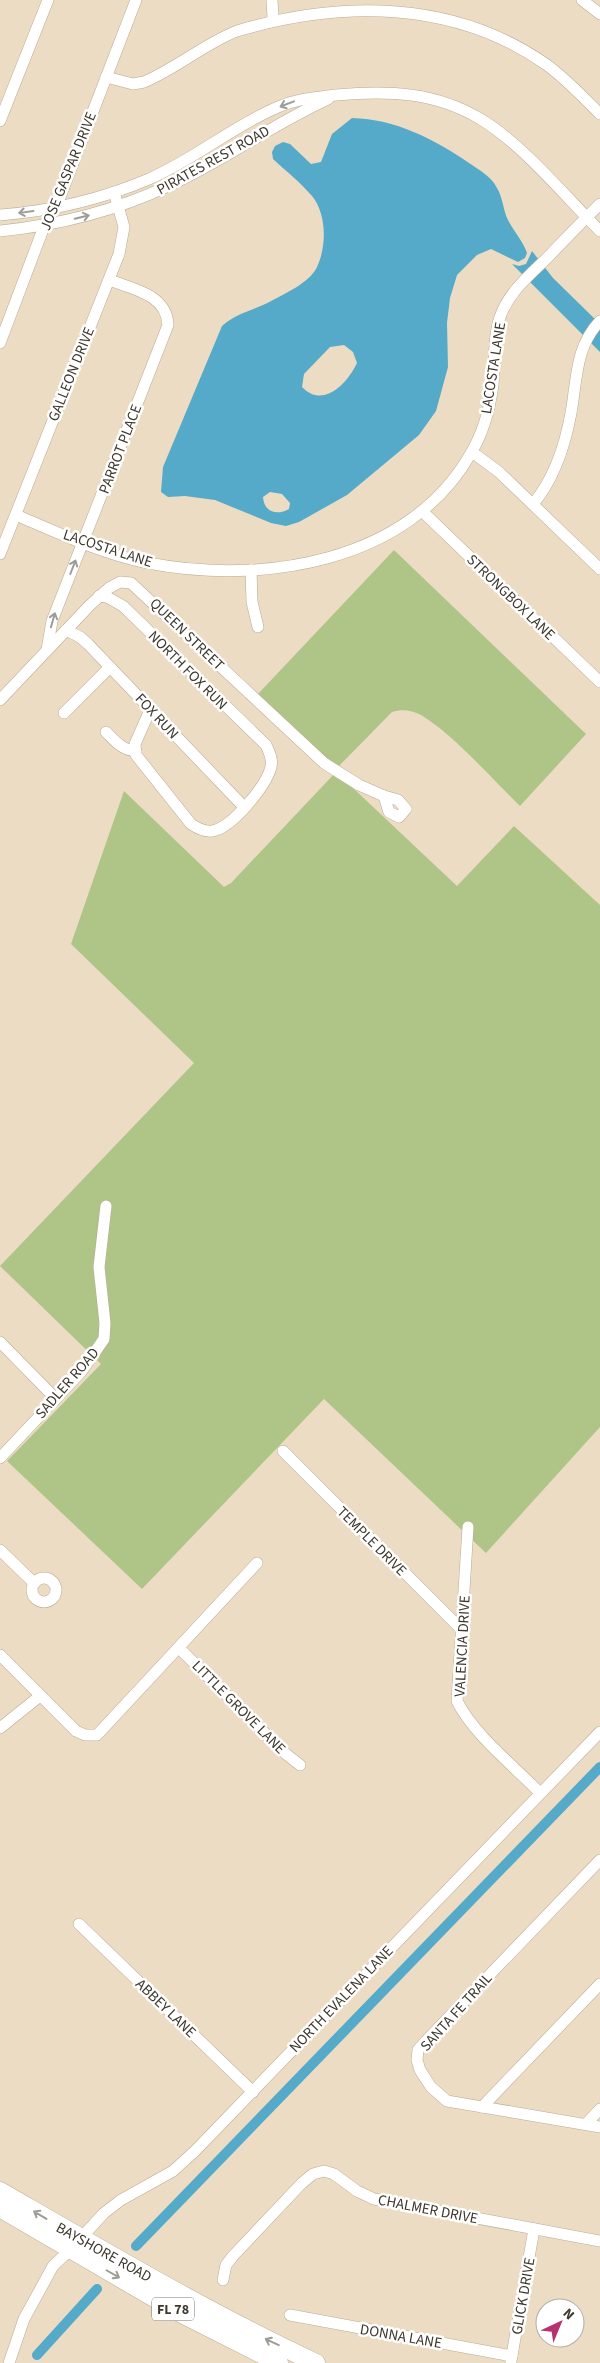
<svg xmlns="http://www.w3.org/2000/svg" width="600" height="2363" font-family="'Source Sans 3',sans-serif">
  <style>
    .green { fill: #afc587 }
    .water { fill: #54aac8; fill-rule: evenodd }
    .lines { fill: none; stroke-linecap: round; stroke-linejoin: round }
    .canal { stroke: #54aac8; stroke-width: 10 }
    .street-casing { stroke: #baab94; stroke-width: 12 }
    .primary-casing { stroke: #baab94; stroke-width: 19 }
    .street { stroke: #fff; stroke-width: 11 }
    .primary { stroke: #fff; stroke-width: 18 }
    .oneway { stroke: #9e9c96 }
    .labels { text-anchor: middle; stroke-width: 5; stroke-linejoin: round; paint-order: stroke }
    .shield { fill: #fff; stroke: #78746d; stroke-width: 1 }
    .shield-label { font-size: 14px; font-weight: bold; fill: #3e382e }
    .street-label { font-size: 15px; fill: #3e382e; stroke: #fff }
  </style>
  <rect width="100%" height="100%" fill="#ecdcc4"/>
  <g class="green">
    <path d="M394,550L586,734L520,806C492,779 453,734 421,715C411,710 402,709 392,712L337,768L257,695Z"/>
    <path d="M336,772L457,886L514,826L600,905V1427L486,1553L324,1399L142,1589L7,1461L101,1364L0,1266L194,1063L71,944L124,791L224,887L231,883Z"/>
  </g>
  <g class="water">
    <path d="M352,118C395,119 434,139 469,163C479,170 491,176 497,188C503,198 503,210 508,220C514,232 523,241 527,253L525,258L518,262L491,249L477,255L457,275L450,298L447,323L448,367L436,411L419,435L347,495L299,522L286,526L271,523L215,500L185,496L168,497L161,492L163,467L222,326C237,312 256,310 273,300C286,293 308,283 316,269C327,248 327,214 312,196C300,182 286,171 273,159L272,152L275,146L283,142L290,144L311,164L321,162L332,134ZM344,345L353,352L357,363C347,384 323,409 302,387L304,374L330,347ZM270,492L282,494L290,503L289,509C277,516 264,512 263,497Z"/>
    <path d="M532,251L553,278L600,324V352L512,264L519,266L526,264Z"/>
  </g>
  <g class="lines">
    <g class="canal">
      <path d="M136,2246L600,1767"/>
      <path d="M37,2355L97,2289"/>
    </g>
    <defs>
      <g id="street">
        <path d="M272,0L273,17"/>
        <path d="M582,0L600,14"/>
        <path d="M106,77L133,84L144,82C177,68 204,44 237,31C342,0 455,0 547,65C566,79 583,97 600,114"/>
        <path d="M0,121L48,0"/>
        <path d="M0,215C51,211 102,199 149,179C195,159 233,126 278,107C299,98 314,98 336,95C388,90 437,92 482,120C523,145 565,196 600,231"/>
        <path d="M0,231C58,225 115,211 168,186C223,161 273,124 328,99"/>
        <path d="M0,343L45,224L60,197L136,0"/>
        <path d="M472,452L499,472L600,569"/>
        <path d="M533,504C554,479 565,446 571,413C577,380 575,347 600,321"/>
        <path d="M423,512L600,682"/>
        <path d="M16,515C58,533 103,554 148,563C262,585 409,563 471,453C483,433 490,407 493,385C495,362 493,339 500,317C509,291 531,274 550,255C566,238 583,221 600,204"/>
        <path d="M0,554L119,254L124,227L114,192"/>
        <path d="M251,570L252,602L258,627"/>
        <path d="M99,596L107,597L123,606L266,745C269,752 273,759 271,767C266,786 232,828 212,831C204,832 197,828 191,824L136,755L135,744L150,710"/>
        <path d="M66,630L80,637L88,644L244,807"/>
        <path d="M47,650L52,621L168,325C167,295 134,289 109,280"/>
        <path d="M0,700L90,605L109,588L120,582L131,583L324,763L359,785L384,796"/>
        <path d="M64,713L110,667"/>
        <path d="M106,732C115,741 122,750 136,751"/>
        <path d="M384,796L398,800L406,809L399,817L389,812Z"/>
        <path d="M0,1342L56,1399"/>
        <path d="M283,1451L462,1630"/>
        <path d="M0,1458L81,1372L104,1339L105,1323L99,1267L106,1206"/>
        <path d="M468,1527L457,1701C474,1735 514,1766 540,1793"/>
        <path d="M0,1550L34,1583"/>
        <circle cx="44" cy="1590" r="12"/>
        <path d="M179,1648L286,1754L300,1765"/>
        <path d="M0,1655L76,1731L85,1735H97L257,1563"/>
        <path d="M0,1728L40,1696"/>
        <path d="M600,1860L426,2041L418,2050L417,2060L420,2070L431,2087L447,2101L600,2127"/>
        <path d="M79,1924L253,2092"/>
        <path d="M482,2107L600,1984"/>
        <path d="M586,2124L600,2109"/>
        <path d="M223,2280L226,2265L233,2256L302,2183L313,2174L324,2171L334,2174L357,2191L374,2199L600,2241"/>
        <path d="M290,2315L512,2356"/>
        <path d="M511,2361L534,2229"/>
        <path d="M9,2363L24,2319L53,2266L70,2250L104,2213L121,2200L173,2171L195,2151L600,1732"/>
      </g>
      <g id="primary">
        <path d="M0,2191C104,2251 207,2312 316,2363"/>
        <path d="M0,2208L180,2313L279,2363"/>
      </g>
    </defs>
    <use href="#street" class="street-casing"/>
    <use href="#primary" class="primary-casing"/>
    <use href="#street" class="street"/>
    <use href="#primary" class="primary"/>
  </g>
  <defs><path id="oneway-shaft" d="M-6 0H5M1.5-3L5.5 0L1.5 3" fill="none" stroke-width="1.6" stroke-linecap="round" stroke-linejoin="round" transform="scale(1.25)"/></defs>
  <g class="oneway">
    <use href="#oneway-shaft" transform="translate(287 104) rotate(159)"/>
    <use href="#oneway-shaft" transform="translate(26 212) rotate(172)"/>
    <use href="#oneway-shaft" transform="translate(82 217) rotate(-14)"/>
    <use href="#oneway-shaft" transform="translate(73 567) rotate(-69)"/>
    <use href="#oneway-shaft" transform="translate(53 620) rotate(-74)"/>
    <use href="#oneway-shaft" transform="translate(40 2215) rotate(-149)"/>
    <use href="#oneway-shaft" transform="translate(113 2274) rotate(30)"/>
    <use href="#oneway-shaft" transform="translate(272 2342) rotate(-155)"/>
  </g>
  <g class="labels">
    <rect class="shield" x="152" y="2297.5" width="42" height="23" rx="4"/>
    <g class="shield-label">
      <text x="173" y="2314">FL 78</text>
    </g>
    <g class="street-label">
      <text transform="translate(213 160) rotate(-29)" y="5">PIRATES REST ROAD</text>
      <text transform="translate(68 171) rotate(-68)" y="5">JOSE GASPAR DRIVE</text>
      <text transform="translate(493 368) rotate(-81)" y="5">LACOSTA LANE</text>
      <text transform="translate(71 374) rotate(-68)" y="5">GALLEON DRIVE</text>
      <text transform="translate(120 449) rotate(-69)" y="5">PARROT PLACE</text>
      <text transform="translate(108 548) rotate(18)" y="5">LACOSTA LANE</text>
      <text transform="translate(511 597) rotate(44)" y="5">STRONGBOX LANE</text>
      <text transform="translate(187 634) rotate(44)" y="5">QUEEN STREET</text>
      <text transform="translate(188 670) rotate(45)" y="5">NORTH FOX RUN</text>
      <text transform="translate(157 716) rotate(47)" y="5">FOX RUN</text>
      <text transform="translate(67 1383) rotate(-49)" y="5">SADLER ROAD</text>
      <text transform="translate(372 1541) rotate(45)" y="5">TEMPLE DRIVE</text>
      <text transform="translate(462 1646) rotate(-87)" y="5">VALENCIA DRIVE</text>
      <text transform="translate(239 1707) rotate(45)" y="5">LITTLE GROVE LANE</text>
      <text transform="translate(341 1999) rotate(-46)" y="5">NORTH EVALENA LANE</text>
      <text transform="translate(166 2008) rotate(44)" y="5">ABBEY LANE</text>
      <text transform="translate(456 2012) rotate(-48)" y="5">SANTA FE TRAIL</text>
      <text transform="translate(428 2209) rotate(11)" y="5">CHALMER DRIVE</text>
      <text transform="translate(104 2252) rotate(29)" y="5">BAYSHORE ROAD</text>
      <text transform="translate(523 2296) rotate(-80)" y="5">GLICK DRIVE</text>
      <text transform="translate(401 2336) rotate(10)" y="5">DONNA LANE</text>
    </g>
  </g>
  <g transform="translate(560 2323) rotate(44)"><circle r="24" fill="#ffffff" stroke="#b2afab"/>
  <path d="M0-4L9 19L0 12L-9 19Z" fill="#b73172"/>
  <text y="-8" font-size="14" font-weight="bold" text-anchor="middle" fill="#3e382e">N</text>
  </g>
</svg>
